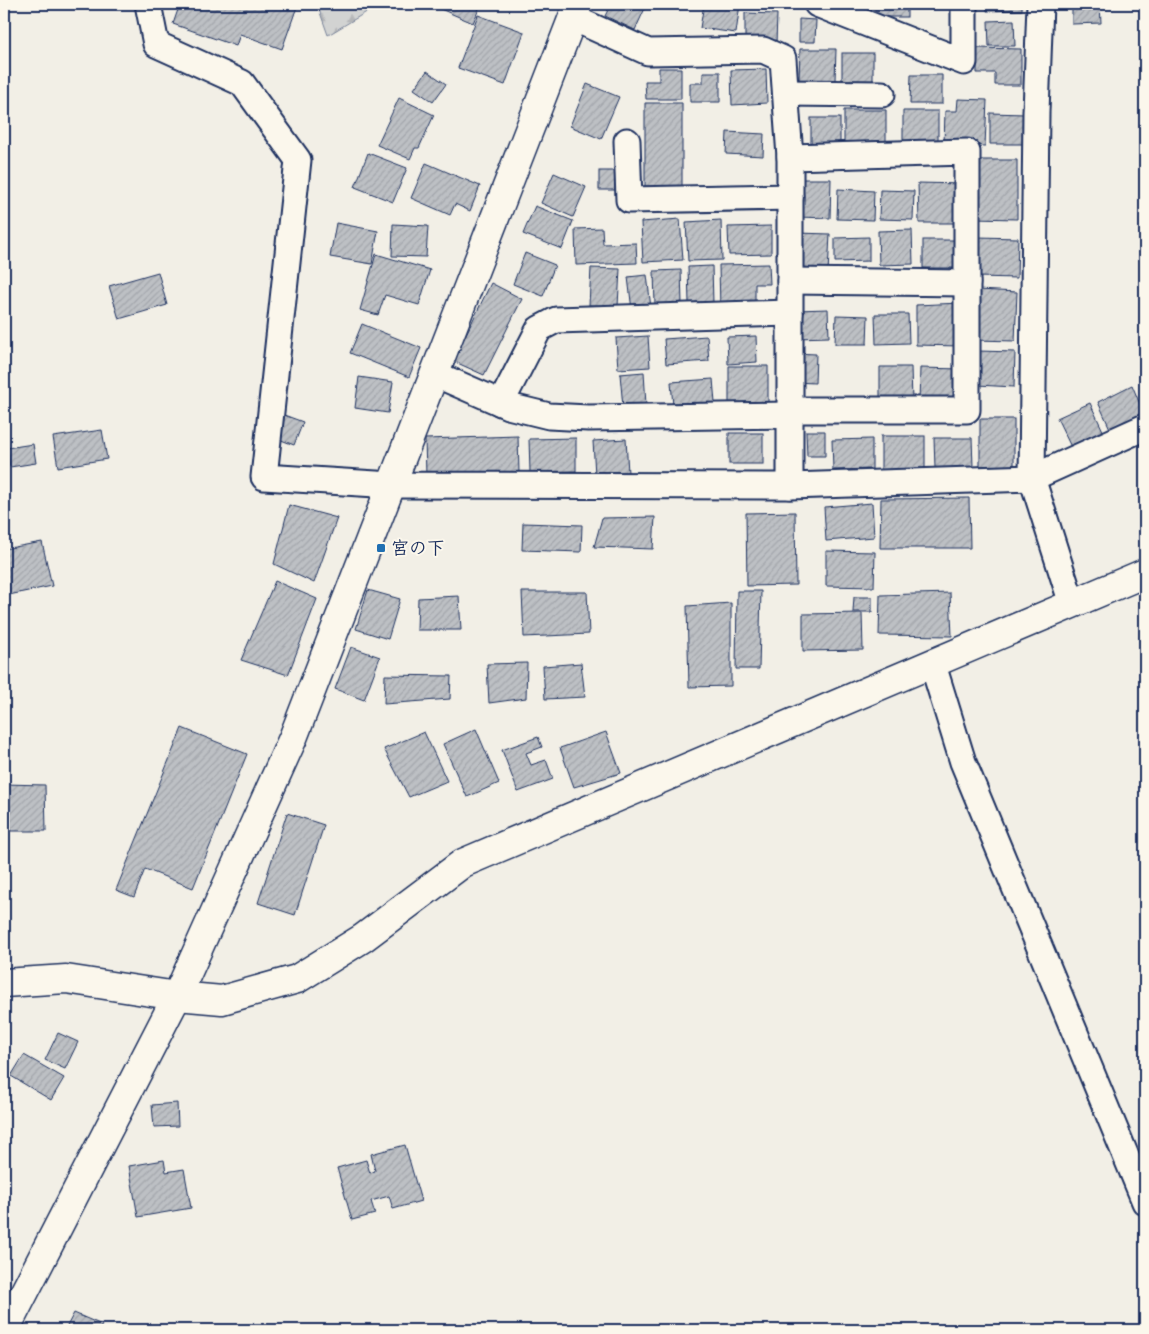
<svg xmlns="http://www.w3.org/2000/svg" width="1149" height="1334" font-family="'Playpen Sans','Klee One',sans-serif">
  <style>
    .forest { fill: url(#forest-firs); stroke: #768198 }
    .building { fill: url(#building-hatch); stroke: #1b2f5e }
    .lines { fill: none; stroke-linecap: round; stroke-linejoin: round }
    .street-casing { stroke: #1b2f5e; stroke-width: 29 }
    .secondary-casing { stroke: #1b2f5e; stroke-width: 31 }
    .street { stroke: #fbf7ec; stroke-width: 25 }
    .secondary { stroke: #fbf7ec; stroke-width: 28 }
    .poi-dot { fill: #1f6fb2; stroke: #fbf7ec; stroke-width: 2 }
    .labels { text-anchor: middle; stroke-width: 4; stroke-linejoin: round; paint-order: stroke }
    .poi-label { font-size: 18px; font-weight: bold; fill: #1b2f5e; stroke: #fbf7ec; text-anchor: start }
  </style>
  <defs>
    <pattern id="forest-firs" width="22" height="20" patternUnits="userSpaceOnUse" patternTransform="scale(1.25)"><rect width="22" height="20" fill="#d2d3d2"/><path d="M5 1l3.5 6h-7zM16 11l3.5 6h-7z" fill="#b4b5b7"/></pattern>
    <pattern id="building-hatch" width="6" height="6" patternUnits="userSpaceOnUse" patternTransform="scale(1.25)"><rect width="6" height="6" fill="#bdc0c4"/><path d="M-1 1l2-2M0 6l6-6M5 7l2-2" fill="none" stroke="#a2a5ab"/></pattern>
  </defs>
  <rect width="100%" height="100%" fill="#f2efe6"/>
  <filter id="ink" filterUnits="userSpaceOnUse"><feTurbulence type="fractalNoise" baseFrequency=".02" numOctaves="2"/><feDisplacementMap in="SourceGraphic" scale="10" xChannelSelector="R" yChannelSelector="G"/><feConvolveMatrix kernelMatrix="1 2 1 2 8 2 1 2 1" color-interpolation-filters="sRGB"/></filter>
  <g filter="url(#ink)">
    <path class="forest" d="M317,4H380L328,35Z"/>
    <g class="building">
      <path d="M180,4L201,6L202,4H298L282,49L240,34L236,46L173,24Z"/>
      <path d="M429,4H481L473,23Z"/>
      <path d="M611,4H647L635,30L605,16Z"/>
      <path d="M704,4H740L736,33L700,28Z"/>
      <rect x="868" y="4" width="39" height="13"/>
      <rect x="914" y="4" width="37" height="3"/>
      <path d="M987,4H1022V10L987,11Z"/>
      <path d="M1072,4H1100L1101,23L1072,24Z"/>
      <path d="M745,13L777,14L776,44H745Z"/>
      <path d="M478,15L524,32L505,85L458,68Z"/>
      <path d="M799,19L816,20L815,42H799Z"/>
      <path d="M1014,20L1015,46H989L988,21Z"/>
      <path d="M977,48L1021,49V85H995V73H977Z"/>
      <path d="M800,49H836L835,80H799Z"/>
      <rect x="842" y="53" width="31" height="31"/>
      <path d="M659,68H681V99H646L645,81H659Z"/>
      <path d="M766,69L767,103L732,105L731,70Z"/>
      <path d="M427,71L446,84L433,102L414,89Z"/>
      <path d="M703,72H720V102H690V83H703Z"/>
      <path d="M911,75H942V104H910Z"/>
      <path d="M587,84L619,97L601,139L570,126Z"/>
      <path d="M399,98L434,115L419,148H415L410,159L377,145Z"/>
      <path d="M958,99L987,100L985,146L944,144L945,111H957Z"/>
      <path d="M645,103H682V191L645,192Z"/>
      <path d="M844,110H886V144L844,149Z"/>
      <path d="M903,111H938V149L903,148Z"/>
      <path d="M990,113L1024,114L1023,144H990Z"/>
      <rect x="811" y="118" width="29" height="33"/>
      <path d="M727,132L764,134L763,156L726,154Z"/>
      <path d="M368,153L407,168L393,202L355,187Z"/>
      <path d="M975,160H1017V219L974,218Z"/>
      <path d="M426,163L480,186L470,211L455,204L450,215L411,198Z"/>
      <rect x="599" y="171" width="18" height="19"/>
      <path d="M554,173L586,187L573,217L541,203Z"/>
      <path d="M798,179H831L830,218L797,217Z"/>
      <path d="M918,183L963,184V223H919Z"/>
      <path d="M838,189L874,191L873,220L837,219Z"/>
      <path d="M880,190L914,191L913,220L879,219Z"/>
      <path d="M535,206L573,221L562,249L523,234Z"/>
      <path d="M680,219L683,260L643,262L641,222Z"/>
      <path d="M721,220L722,260L688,261L686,222Z"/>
      <path d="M336,223L378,231L372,264L330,257Z"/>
      <path d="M393,224L428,226L426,257L392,256Z"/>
      <path d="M771,226V254L729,255L728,227Z"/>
      <path d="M602,228L603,244L636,243L637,263L576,265L575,229Z"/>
      <path d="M912,230L913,264L879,265L878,231Z"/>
      <path d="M797,233L830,234L828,273L796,272Z"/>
      <path d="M869,237V261L835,262V238Z"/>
      <path d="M978,237L1018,238L1017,278L977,277Z"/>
      <rect x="923" y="240" width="34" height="28"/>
      <path d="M525,253L555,265L543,296L513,284Z"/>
      <path d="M376,254L430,270L419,305L385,295L378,315L360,310Z"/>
      <path d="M769,264L770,284H755V309L720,310L719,265Z"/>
      <path d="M712,266L713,303H689L688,267Z"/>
      <path d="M591,268L620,269L618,306L589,305Z"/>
      <path d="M681,270L682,304L655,305L654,271Z"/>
      <path d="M158,272L167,305L119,319L109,286Z"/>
      <path d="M647,275L651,308L632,310L628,277Z"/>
      <path d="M491,283L522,299L484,375L453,361Z"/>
      <path d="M978,290L1017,292L1015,341L976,340Z"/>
      <path d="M961,303L960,346L916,345V305Z"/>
      <path d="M828,309L829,337L797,338L796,310Z"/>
      <path d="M875,314H908L909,343L876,344Z"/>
      <path d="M836,315L868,316L867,344H835Z"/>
      <path d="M362,324L421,348L409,377L350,353Z"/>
      <path d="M648,336L650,367L618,369L616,338Z"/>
      <path d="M707,336L709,361L666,364L664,339Z"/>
      <path d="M756,336L757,362L728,364L727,337Z"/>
      <path d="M978,351L1015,352L1014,387L977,385Z"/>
      <path d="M793,353L816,354L815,383L793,382Z"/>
      <path d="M729,366H768V406L729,407Z"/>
      <path d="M880,367H911L912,401H880Z"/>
      <path d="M920,368L961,369V403H919Z"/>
      <path d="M644,372L646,405L623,407L620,374Z"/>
      <path d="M359,377L393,382L388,413L355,408Z"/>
      <path d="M713,379L715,403L673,406L671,382Z"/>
      <path d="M1132,385L1145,416L1112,433L1098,402Z"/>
      <path d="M1090,403L1104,433L1072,449L1057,418Z"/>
      <path d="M284,415L303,422L294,445L276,438Z"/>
      <rect x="980" y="419" width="34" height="47"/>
      <path d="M102,430L107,459L58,467L53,437Z"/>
      <path d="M806,431H825V456H807Z"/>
      <rect x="729" y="433" width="34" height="31"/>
      <path d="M518,436L519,473L426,475L425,439Z"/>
      <rect x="881" y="436" width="44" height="34"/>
      <path d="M576,438V471L530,472L529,439Z"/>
      <path d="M934,438H972L973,467L935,468Z"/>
      <path d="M626,439L628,473L595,475L593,441Z"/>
      <path d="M872,439V469L833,470L832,440Z"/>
      <path d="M33,444L36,463L10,467L7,448Z"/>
      <path d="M969,498L970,548H880L881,499Z"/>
      <path d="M872,503L874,537L826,541L824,507Z"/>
      <path d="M289,505L337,518L314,583L274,564Z"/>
      <path d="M795,512L796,585L747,586L746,513Z"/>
      <path d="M655,517L653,549L594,547L602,518Z"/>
      <path d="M523,523L582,525L581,552L522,550Z"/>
      <path d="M42,542L52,586L4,596V549Z"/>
      <path d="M826,551L875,552L874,587L826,586Z"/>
      <path d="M275,581L317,599L288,675L241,660Z"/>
      <path d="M368,590L400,599L388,639L356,629Z"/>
      <path d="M737,591H761L759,669H736Z"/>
      <path d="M522,592H587L589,634L524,637Z"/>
      <path d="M950,593L952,636L879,635L880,595Z"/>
      <path d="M459,596L461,630H417L418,598Z"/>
      <path d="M854,597H872V612H853Z"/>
      <path d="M731,603V686L689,687L687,606Z"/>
      <path d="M862,613L863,650L803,651V614Z"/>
      <path d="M351,647L380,657L364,700L335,689Z"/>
      <path d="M527,663L526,698L489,703L487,664Z"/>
      <path d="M581,663L585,697L545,699L543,666Z"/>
      <path d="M385,675L451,676L450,699L384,704Z"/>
      <path d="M182,728L247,754L193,888L145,869L134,897L116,890Z"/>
      <path d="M476,729L499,783L467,797L443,744Z"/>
      <path d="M424,732L447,781L409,797L384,749Z"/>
      <path d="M606,732L621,773L574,787L560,748Z"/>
      <path d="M538,737L542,747L526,753L531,765L546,760L553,779L518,792L502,750Z"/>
      <path d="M4,784L45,785L46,831H4Z"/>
      <path d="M287,813L324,825L295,915L258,903Z"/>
      <path d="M58,1033L78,1042L65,1069L45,1060Z"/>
      <path d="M24,1055L64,1078L51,1100L11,1076Z"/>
      <path d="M177,1103L178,1126L154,1127L152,1105Z"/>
      <path d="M405,1145L421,1201L393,1209L389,1196L371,1201L375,1214L352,1220L337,1168L366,1160L370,1173L375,1171L371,1154Z"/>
      <path d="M164,1160L166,1172L184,1169L191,1208L138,1217L129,1166Z"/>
      <path d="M74,1313L102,1325L99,1330H65Z"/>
    </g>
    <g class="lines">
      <defs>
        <g id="street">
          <path d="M148,4L156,44L242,83L298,160L264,477L392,485L790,486L1032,478L1145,427"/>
          <path d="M817,4L964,62V4"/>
          <path d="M1040,4L1036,112L1032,478L1072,604"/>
          <path d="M573,18L648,52L763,50L783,59L790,157V486"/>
          <path d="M786,93L882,94"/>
          <path d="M627,141L629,200L790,197"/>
          <path d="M790,281L967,283"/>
          <path d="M435,374L508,406L549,416L588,418L790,415"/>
          <path d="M501,403L539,329L556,320L790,313"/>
          <path d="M790,410H967V152L790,157"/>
          <path d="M933,665L963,762L1145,1202"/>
        </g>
        <g id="secondary">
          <path d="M4,983L66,979L177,996L222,1000L297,979L363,938L463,863L1145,573"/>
          <path d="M5,1330L177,996L293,738L578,4"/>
        </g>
      </defs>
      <use href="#street" class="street-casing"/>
      <use href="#secondary" class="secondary-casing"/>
      <use href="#street" class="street"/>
      <use href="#secondary" class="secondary"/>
    </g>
  </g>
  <rect class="poi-dot" x="376" y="543" width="10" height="10" rx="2.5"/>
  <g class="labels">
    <g class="poi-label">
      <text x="391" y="554">宮の下</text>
    </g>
  </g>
  <rect width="1149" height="1334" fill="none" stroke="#fbf7ec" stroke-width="20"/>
  <rect x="10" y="10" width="1129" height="1314" fill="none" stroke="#1b2f5e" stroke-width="2" filter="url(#ink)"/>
</svg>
